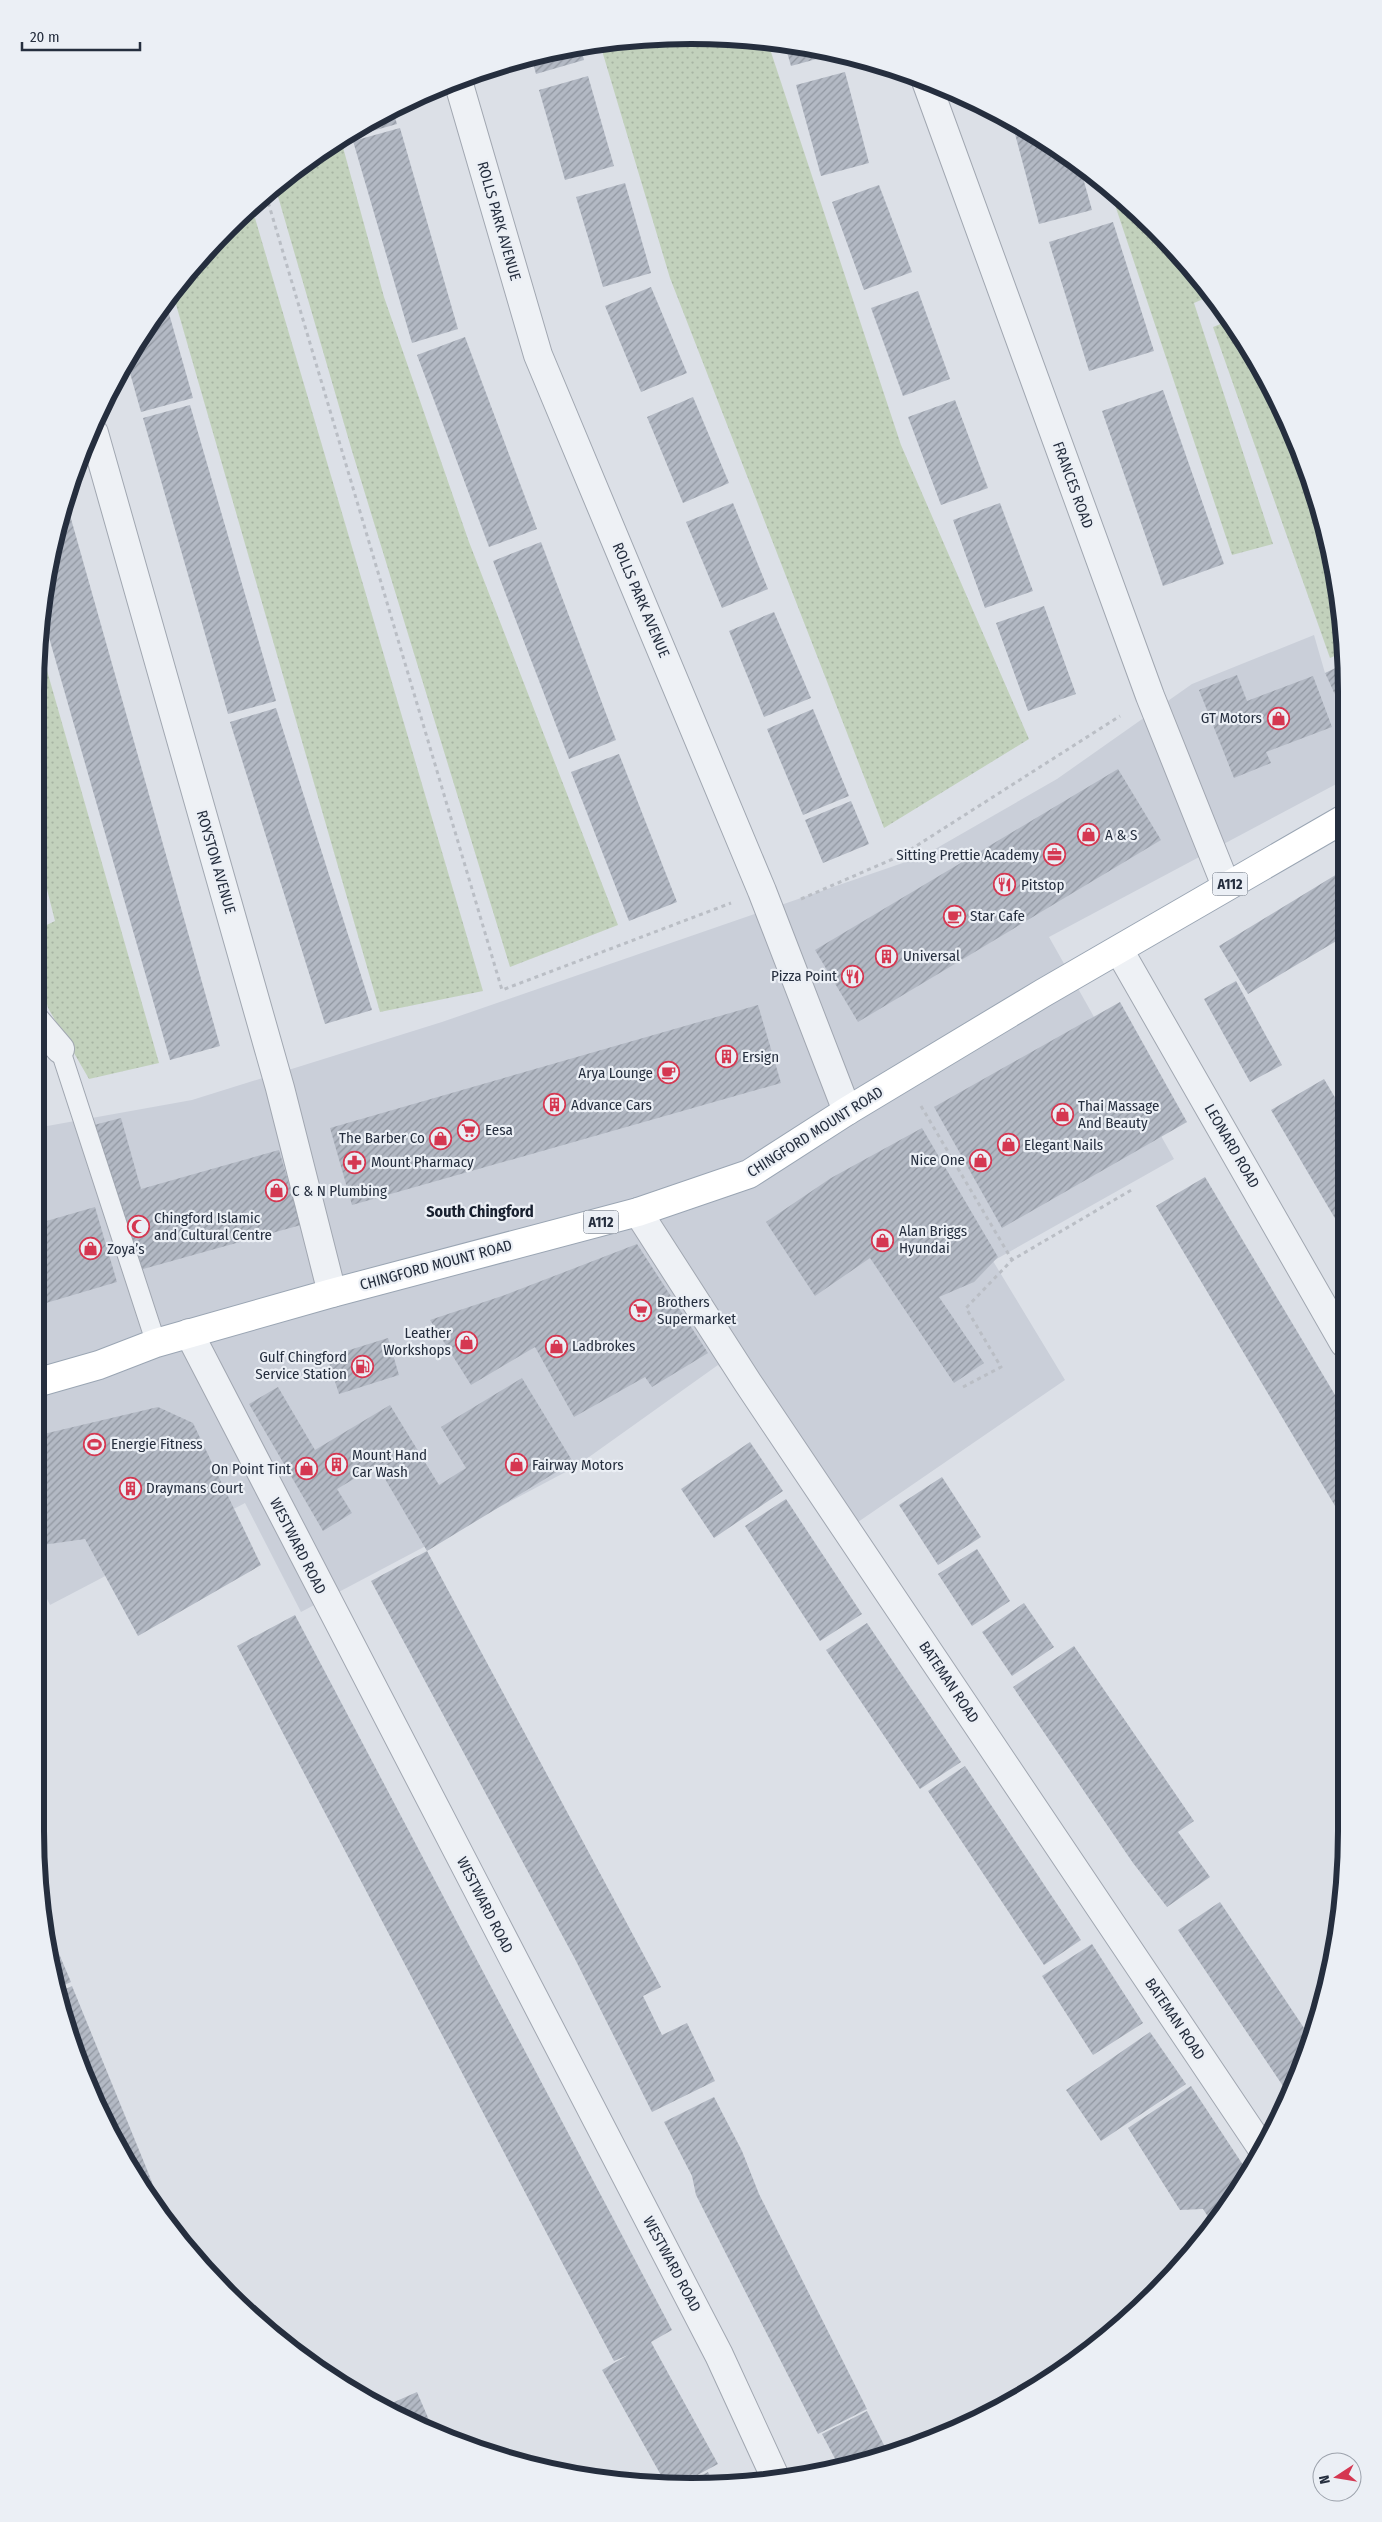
<svg xmlns="http://www.w3.org/2000/svg" width="1382" height="2522" font-family="'Fira Sans Condensed',sans-serif">
  <style>
    .built { fill: #cacfd9 }
    .green { fill: url(#green-dots) }
    .building { fill: url(#building-hatch) }
    .lines { fill: none; stroke-linecap: round; stroke-linejoin: round }
    .lane-casing { stroke: #a1a7b1; stroke-width: 21 }
    .street-casing { stroke: #a1a7b1; stroke-width: 30 }
    .primary-casing { stroke: #9aa5b3; stroke-width: 30 }
    .path { stroke: #babec5; stroke-width: 3; stroke-dasharray: 4 4; stroke-linecap: butt }
    .lane { stroke: #eef1f5; stroke-width: 19 }
    .street { stroke: #eef1f5; stroke-width: 28 }
    .primary { stroke: #fff; stroke-width: 28 }
    .labels { text-anchor: middle; stroke-width: 4.5; stroke-linejoin: round; paint-order: stroke }
    .shield { fill: #ebeff5; stroke: #606875; stroke-width: 1 }
    .shield-label { font-size: 14px; font-weight: bold; fill: #252e3e }
    .street-label { font-size: 15px; fill: #252e3e; stroke: #ebeff5 }
    .poi-label { font-size: 15px; fill: #252e3e; stroke: #ebeff5; text-anchor: start }
    .neighbourhood-label { font-size: 16px; font-weight: bold; fill: #171f2e; stroke: #ebeff5 }
    .rim { fill: none; stroke: #252e3e; stroke-width: 6 }
  </style>
  <defs>
    <pattern id="green-dots" width="8" height="8" patternUnits="userSpaceOnUse" patternTransform="scale(1.25)"><rect width="8" height="8" fill="#c2d1bc"/><path d="M2 2h.1M6 6h.1" fill="none" stroke="#a7b4a3" stroke-width="1.8" stroke-linecap="round"/></pattern>
    <pattern id="building-hatch" width="6" height="6" patternUnits="userSpaceOnUse" patternTransform="scale(1.25)"><rect width="6" height="6" fill="#b3b9c4"/><path d="M-1 1l2-2M0 6l6-6M5 7l2-2" fill="none" stroke="#9197a1"/></pattern>
  </defs>
  <rect width="100%" height="100%" fill="#dce0e7"/>
  <path class="built" d="M1314,635L1325,673L1342,710V781L1049,937L1174,1159L993,1261L1065,1380L858,1522L718,1365L575,1467L301,1612L245,1503L50,1605L35,1575L36,1128L192,1100L442,1022L923,856L1057,779L1192,684Z"/>
  <g class="green">
    <path d="M648,36L767,40L901,445L1029,739L884,828L670,278L600,44Z"/>
    <path d="M341,140L384,297L469,542L618,925L510,967L352,451L275,186L291,171Z"/>
    <path d="M1109,187L1124,198L1210,296L1194,303L1273,544L1232,555Z"/>
    <path d="M252,208L483,991L380,1012L173,294L198,259Z"/>
    <path d="M1231,320L1236,326L1312,480L1341,606L1342,653L1330,658L1213,327Z"/>
    <path d="M38,639L159,1063L89,1079L48,1008L36,958V930L55,921L36,846Z"/>
  </g>
  <g class="building">
    <path d="M784,42L835,54L791,66Z"/>
    <path d="M581,48L584,60L536,74L531,56Z"/>
    <path d="M845,72L869,163L821,176L796,85Z"/>
    <path d="M588,76L614,166L565,180L539,90Z"/>
    <path d="M392,108L397,124L351,137L350,134Z"/>
    <path d="M1011,119L1080,167L1092,210L1039,224Z"/>
    <path d="M400,128L458,329L412,343L353,141Z"/>
    <path d="M625,183L651,273L603,287L576,197Z"/>
    <path d="M879,185L912,272L864,290L832,202Z"/>
    <path d="M1113,222L1154,351L1089,371L1049,242Z"/>
    <path d="M651,287L687,373L641,392L605,306Z"/>
    <path d="M918,291L950,379L903,396L871,308Z"/>
    <path d="M166,303L193,398L141,412L126,359Z"/>
    <path d="M465,337L537,529L489,547L417,355Z"/>
    <path d="M1163,390L1224,564L1163,586L1102,411Z"/>
    <path d="M693,397L729,483L683,503L647,417Z"/>
    <path d="M955,400L988,488L941,505L908,417Z"/>
    <path d="M190,405L276,701L228,714L143,418Z"/>
    <path d="M66,501L220,1046L170,1060L42,613L57,521Z"/>
    <path d="M733,503L768,589L722,608L686,522Z"/>
    <path d="M1000,503L1033,591L985,608L953,520Z"/>
    <path d="M541,542L616,740L569,759L493,561Z"/>
    <path d="M1044,606L1076,694L1028,711L996,623Z"/>
    <path d="M774,612L811,698L764,717L729,631Z"/>
    <path d="M1342,665V710L1325,673Z"/>
    <path d="M1237,675L1247,701L1313,676L1332,727L1266,752L1271,763L1234,778L1199,690Z"/>
    <path d="M276,708L372,1010L325,1024L230,722Z"/>
    <path d="M813,709L849,796L803,815L767,729Z"/>
    <path d="M619,754L677,902L629,921L571,772Z"/>
    <path d="M1118,769L1161,840L858,1022L815,950Z"/>
    <path d="M851,801L869,844L823,863L805,820Z"/>
    <path d="M1342,871L1343,937L1248,994L1219,946Z"/>
    <path d="M36,895L43,916L36,919Z"/>
    <path d="M1236,981L1282,1065L1250,1082L1204,999Z"/>
    <path d="M1120,1002L1187,1122L1002,1228L934,1107Z"/>
    <path d="M758,1005L781,1083L352,1205L330,1128Z"/>
    <path d="M1324,1079L1343,1111V1232L1271,1110Z"/>
    <path d="M121,1118L141,1189L279,1150L301,1225L136,1271L94,1125Z"/>
    <path d="M922,1128L998,1257L974,1282L939,1297L984,1363L954,1383L870,1258L815,1296L766,1222L831,1178Z"/>
    <path d="M1205,1177L1344,1410V1521L1156,1206Z"/>
    <path d="M95,1207L117,1282L36,1306V1224Z"/>
    <path d="M637,1244L708,1353L652,1387L645,1377L574,1417L535,1347L471,1385L430,1320L505,1295Z"/>
    <path d="M388,1338L399,1375L339,1394L327,1357Z"/>
    <path d="M522,1378L573,1462L427,1551L377,1465L337,1489L352,1513L323,1531L249,1404L278,1387L315,1450L390,1405L439,1485L466,1468L441,1427Z"/>
    <path d="M158,1407L193,1423L261,1565L138,1636L85,1539L35,1546V1436Z"/>
    <path d="M750,1442L783,1491L714,1538L681,1489Z"/>
    <path d="M942,1477L981,1537L938,1565L899,1505Z"/>
    <path d="M786,1499L862,1614L820,1641L745,1526Z"/>
    <path d="M977,1549L1010,1601L972,1626L938,1574Z"/>
    <path d="M427,1551L661,1987L643,1996L662,2035L687,2023L715,2081L652,2112L575,1959L371,1581Z"/>
    <path d="M1024,1603L1054,1647L1012,1676L982,1632Z"/>
    <path d="M295,1615L672,2330L651,2342L718,2464L677,2486H667L602,2370L628,2355L614,2361L237,1646Z"/>
    <path d="M867,1623L961,1762L920,1789L826,1650Z"/>
    <path d="M1074,1646L1194,1821L1178,1832L1210,1877L1167,1907L1133,1863L1013,1687Z"/>
    <path d="M965,1766L1081,1940L1044,1965L928,1791Z"/>
    <path d="M1220,1902L1310,2037L1287,2092L1178,1930Z"/>
    <path d="M43,1916L71,1982L56,1989L48,1959Z"/>
    <path d="M1092,1944L1143,2023L1093,2055L1042,1976Z"/>
    <path d="M72,1986L148,2172L170,2230L123,2159L70,2042L57,1993Z"/>
    <path d="M1150,2032L1186,2084L1101,2141L1066,2090Z"/>
    <path d="M1191,2086L1249,2174L1214,2226L1203,2209L1180,2210L1128,2128Z"/>
    <path d="M714,2097L742,2151L759,2194L867,2409L818,2434L696,2195L692,2176L664,2122Z"/>
    <path d="M417,2392L435,2434L383,2407Z"/>
    <path d="M867,2411L889,2455L861,2465L840,2468L822,2434Z"/>
    <path d="M708,2472L715,2486H681Z"/>
  </g>
  <g class="lines">
    <defs>
      <path id="lane" d="M60,1049L156,1343"/>
      <g id="street">
        <path d="M458,81L538,355L762,891L847,1111"/>
        <path d="M926,81L1150,696L1226,886"/>
        <path d="M94,433L280,1088L332,1293"/>
        <path d="M1119,950L1344,1343"/>
        <path d="M36,1021L60,1049"/>
        <path d="M638,1212L748,1383L1263,2150"/>
        <path d="M189,1333L719,2355L776,2479"/>
      </g>
      <path id="primary" d="M36,1383L99,1365L156,1343L332,1293L638,1212L749,1174L847,1111L1043,993L1342,820"/>
    </defs>
    <use href="#lane" class="lane-casing"/>
    <use href="#street" class="street-casing"/>
    <use href="#primary" class="primary-casing"/>
    <g class="path">
      <path d="M266,195L502,990L731,903"/>
      <path d="M801,899L902,855L1120,716"/>
      <path d="M921,1106L1012,1260"/>
      <path d="M963,1387L1001,1367L966,1308L1012,1260L1133,1189"/>
    </g>
    <use href="#lane" class="lane"/>
    <use href="#street" class="street"/>
    <use href="#primary" class="primary"/>
  </g>
  <defs>
    <symbol id="shop-ring" viewBox="-11 -11 22 22"><circle r="9.5" fill="#ebeff5" stroke="#d53751" stroke-width="1.5"/><path d="M-5-2.5h2.3a2.7 3.5 0 0 1 5.4 0H5L5.5 6h-11ZM-1.5-2.5h3a1.5 2.3 0 0 0-3 0Z" fill="#d53751"/></symbol>
    <symbol id="office-ring" viewBox="-11 -11 22 22"><circle r="9.5" fill="#ebeff5" stroke="#d53751" stroke-width="1.5"/><path d="M-6-3h4V-5.5h4V-3h4V5H-6ZM-1-4.5V-3h2v-1.5ZM-6 0V1H6V0Z" fill="#d53751"/></symbol>
    <symbol id="restaurant-ring" viewBox="-11 -11 22 22"><circle r="9.5" fill="#ebeff5" stroke="#d53751" stroke-width="1.5"/><path d="M-5-6h1v4h1v-4h1v4h1v-4h1v5L-1.5 .5V6h-2V.5L-5-1ZM5-6V6H3V1.5H1.5Q1.5-4 5-6Z" fill="#d53751"/></symbol>
    <symbol id="cafe-ring" viewBox="-11 -11 22 22"><circle r="9.5" fill="#ebeff5" stroke="#d53751" stroke-width="1.5"/><path d="M-5.5-4.5H6V0H3Q3 3.5 0 3.5H-2.5Q-5.5 3.5-5.5 0ZM3-3.2v2h1.7v-2ZM-6 4.5H4V6H-6Z" fill="#d53751"/></symbol>
    <symbol id="building-ring" viewBox="-11 -11 22 22"><circle r="9.5" fill="#ebeff5" stroke="#d53751" stroke-width="1.5"/><path d="M-4-6H4V6H1V3H-1V6H-4ZM-2.5-4.3h1.7v1.8h-1.7ZM.8-4.3h1.7v1.8H.8ZM-2.5-1h1.7V.8h-1.7ZM.8-1h1.7V.8H.8Z" fill="#d53751"/></symbol>
    <symbol id="supermarket-ring" viewBox="-11 -11 22 22"><circle r="9.5" fill="#ebeff5" stroke="#d53751" stroke-width="1.5"/><path d="M-6-5.5h2.5l.6 2H6L4.5 2H-2.5L-4.4-4H-6ZM-1.5 3.2a1.3 1.3 0 1 0 .1 0ZM3 3.2a1.3 1.3 0 1 0 .1 0Z" fill="#d53751"/></symbol>
    <symbol id="pharmacy-ring" viewBox="-11 -11 22 22"><circle r="9.5" fill="#ebeff5" stroke="#d53751" stroke-width="1.5"/><path d="M-2-6h4v4h4v4h-4v4h-4v-4h-4v-4h4Z" fill="#d53751"/></symbol>
    <symbol id="mosque-ring" viewBox="-11 -11 22 22"><circle r="9.5" fill="#ebeff5" stroke="#d53751" stroke-width="1.5"/><path d="M3.5-4.9A6 6 0 1 0 3.5 4.9A5 5 0 1 1 3.5-4.9Z" fill="#d53751"/></symbol>
    <symbol id="fuel-ring" viewBox="-11 -11 22 22"><circle r="9.5" fill="#ebeff5" stroke="#d53751" stroke-width="1.5"/><path d="M-5.5-6h7V0h2V4h1.3V-2.5L3-4.5l.8-.8L6-3V5H2.5V1h-1V6h-7ZM-4.2-4.7v3.2H.2V-4.7Z" fill="#d53751"/></symbol>
    <symbol id="stadium-ring" viewBox="-11 -11 22 22"><circle r="9.5" fill="#ebeff5" stroke="#d53751" stroke-width="1.5"/><path d="M0-5a6.5 5 0 1 0 0 10a6.5 5 0 1 0 0-10ZM-3.5-1.8h7v3.6h-7Z" fill="#d53751"/></symbol>
  </defs>
  <g fill-rule="evenodd">
    <use href="#shop-ring" x="1266" y="706" width="25" height="25"/>
    <use href="#shop-ring" x="1076" y="822" width="25" height="25"/>
    <use href="#office-ring" x="1042" y="842" width="25" height="25"/>
    <use href="#restaurant-ring" x="992" y="872" width="25" height="25"/>
    <use href="#cafe-ring" x="942" y="904" width="25" height="25"/>
    <use href="#building-ring" x="874" y="944" width="25" height="25"/>
    <use href="#restaurant-ring" x="840" y="964" width="25" height="25"/>
    <use href="#building-ring" x="714" y="1044" width="25" height="25"/>
    <use href="#cafe-ring" x="656" y="1060" width="25" height="25"/>
    <use href="#building-ring" x="542" y="1092" width="25" height="25"/>
    <use href="#shop-ring" x="1050" y="1102" width="25" height="25"/>
    <use href="#supermarket-ring" x="456" y="1118" width="25" height="25"/>
    <use href="#shop-ring" x="428" y="1126" width="25" height="25"/>
    <use href="#shop-ring" x="996" y="1132" width="25" height="25"/>
    <use href="#shop-ring" x="968" y="1148" width="25" height="25"/>
    <use href="#pharmacy-ring" x="342" y="1150" width="25" height="25"/>
    <use href="#shop-ring" x="264" y="1178" width="25" height="25"/>
    <use href="#mosque-ring" x="126" y="1214" width="25" height="25"/>
    <use href="#shop-ring" x="870" y="1228" width="25" height="25"/>
    <use href="#shop-ring" x="78" y="1236" width="25" height="25"/>
    <use href="#supermarket-ring" x="628" y="1298" width="25" height="25"/>
    <use href="#shop-ring" x="454" y="1330" width="25" height="25"/>
    <use href="#shop-ring" x="544" y="1334" width="25" height="25"/>
    <use href="#fuel-ring" x="350" y="1354" width="25" height="25"/>
    <use href="#stadium-ring" x="82" y="1432" width="25" height="25"/>
    <use href="#building-ring" x="324" y="1452" width="25" height="25"/>
    <use href="#shop-ring" x="504" y="1452" width="25" height="25"/>
    <use href="#shop-ring" x="294" y="1456" width="25" height="25"/>
    <use href="#building-ring" x="118" y="1476" width="25" height="25"/>
  </g>
  <g class="labels">
    <g class="shield">
      <rect x="1212.5" y="872.5" width="35" height="23" rx="4"/>
      <rect x="583.5" y="1210.5" width="35" height="23" rx="4"/>
    </g>
    <g class="shield-label">
      <text x="1230" y="889">A112</text>
      <text x="601" y="1227">A112</text>
    </g>
    <g class="street-label">
      <text transform="translate(499 221) rotate(74)" y="5">ROLLS PARK AVENUE</text>
      <text transform="translate(1073 485) rotate(70)" y="5">FRANCES ROAD</text>
      <text transform="translate(641 600) rotate(67)" y="5">ROLLS PARK AVENUE</text>
      <text transform="translate(216 862) rotate(74)" y="5">ROYSTON AVENUE</text>
      <text transform="translate(815 1132) rotate(-32)" y="5">CHINGFORD MOUNT ROAD</text>
      <text transform="translate(1232 1146) rotate(60)" y="5">LEONARD ROAD</text>
      <text transform="translate(436 1265) rotate(-15)" y="5">CHINGFORD MOUNT ROAD</text>
      <text transform="translate(298 1546) rotate(63)" y="5">WESTWARD ROAD</text>
      <text transform="translate(949 1682) rotate(56)" y="5">BATEMAN ROAD</text>
      <text transform="translate(485 1905) rotate(63)" y="5">WESTWARD ROAD</text>
      <text transform="translate(1175 2019) rotate(56)" y="5">BATEMAN ROAD</text>
      <text transform="translate(672 2264) rotate(62)" y="5">WESTWARD ROAD</text>
    </g>
    <g class="poi-label">
      <text x="1262" y="723" text-anchor="end">GT Motors</text>
      <text x="1105" y="840">A &amp; S</text>
      <text x="1039" y="860" text-anchor="end">Sitting Prettie Academy</text>
      <text x="1021" y="890">Pitstop</text>
      <text x="970" y="921">Star Cafe</text>
      <text x="903" y="961">Universal</text>
      <text x="837" y="981" text-anchor="end">Pizza Point</text>
      <text x="742" y="1062">Ersign</text>
      <text x="653" y="1078" text-anchor="end">Arya Lounge</text>
      <text x="571" y="1110">Advance Cars</text>
      <text x="1078" y="1111">Thai Massage<tspan x="1078" dy="17">And Beauty</tspan></text>
      <text x="485" y="1135">Eesa</text>
      <text x="425" y="1143" text-anchor="end">The Barber Co</text>
      <text x="1024" y="1150">Elegant Nails</text>
      <text x="965" y="1165" text-anchor="end">Nice One</text>
      <text x="371" y="1167">Mount Pharmacy</text>
      <text x="292" y="1196">C &amp; N Plumbing</text>
      <text x="154" y="1223">Chingford Islamic<tspan x="154" dy="17">and Cultural Centre</tspan></text>
      <text x="899" y="1236">Alan Briggs<tspan x="899" dy="17">Hyundai</tspan></text>
      <text x="107" y="1254">Zoya’s</text>
      <text x="657" y="1307">Brothers<tspan x="657" dy="17">Supermarket</tspan></text>
      <text x="451" y="1338" text-anchor="end">Leather<tspan x="451" dy="17">Workshops</tspan></text>
      <text x="572" y="1351">Ladbrokes</text>
      <text x="347" y="1362" text-anchor="end">Gulf Chingford<tspan x="347" dy="17">Service Station</tspan></text>
      <text x="111" y="1449">Energie Fitness</text>
      <text x="352" y="1460">Mount Hand<tspan x="352" dy="17">Car Wash</tspan></text>
      <text x="532" y="1470">Fairway Motors</text>
      <text x="291" y="1474" text-anchor="end">On Point Tint</text>
      <text x="146" y="1493">Draymans Court</text>
    </g>
    <g class="neighbourhood-label">
      <text x="480" y="1217">South Chingford</text>
    </g>
  </g>
  <path d="M0 0H1382V2522H0ZM691 44H691A647 647 0 0 1 1338 691V1831A647 647 0 0 1 691 2478H691A647 647 0 0 1 44 1831V691A647 647 0 0 1 691 44Z" fill="#ebeff5" fill-rule="evenodd"/>
  <path class="rim" d="M691 44H691A647 647 0 0 1 1338 691V1831A647 647 0 0 1 691 2478H691A647 647 0 0 1 44 1831V691A647 647 0 0 1 691 44Z"/>
  <g transform="translate(1337 2477) rotate(258)"><circle r="24" fill="#ebeff5" stroke="#9ca2ac"/>
  <path d="M0-4L9 19L0 12L-9 19Z" fill="#d53751"/>
  <text y="-8" font-size="14" font-weight="bold" text-anchor="middle" fill="#252e3e">N</text>
  </g>
  <path d="M22 42v8h118v-8" fill="none" stroke="#252e3e" stroke-width="2.5"/>
  <text x="30" y="42" font-size="15" fill="#252e3e" stroke="#ebeff5" stroke-width="4" paint-order="stroke">20 m</text>
</svg>
